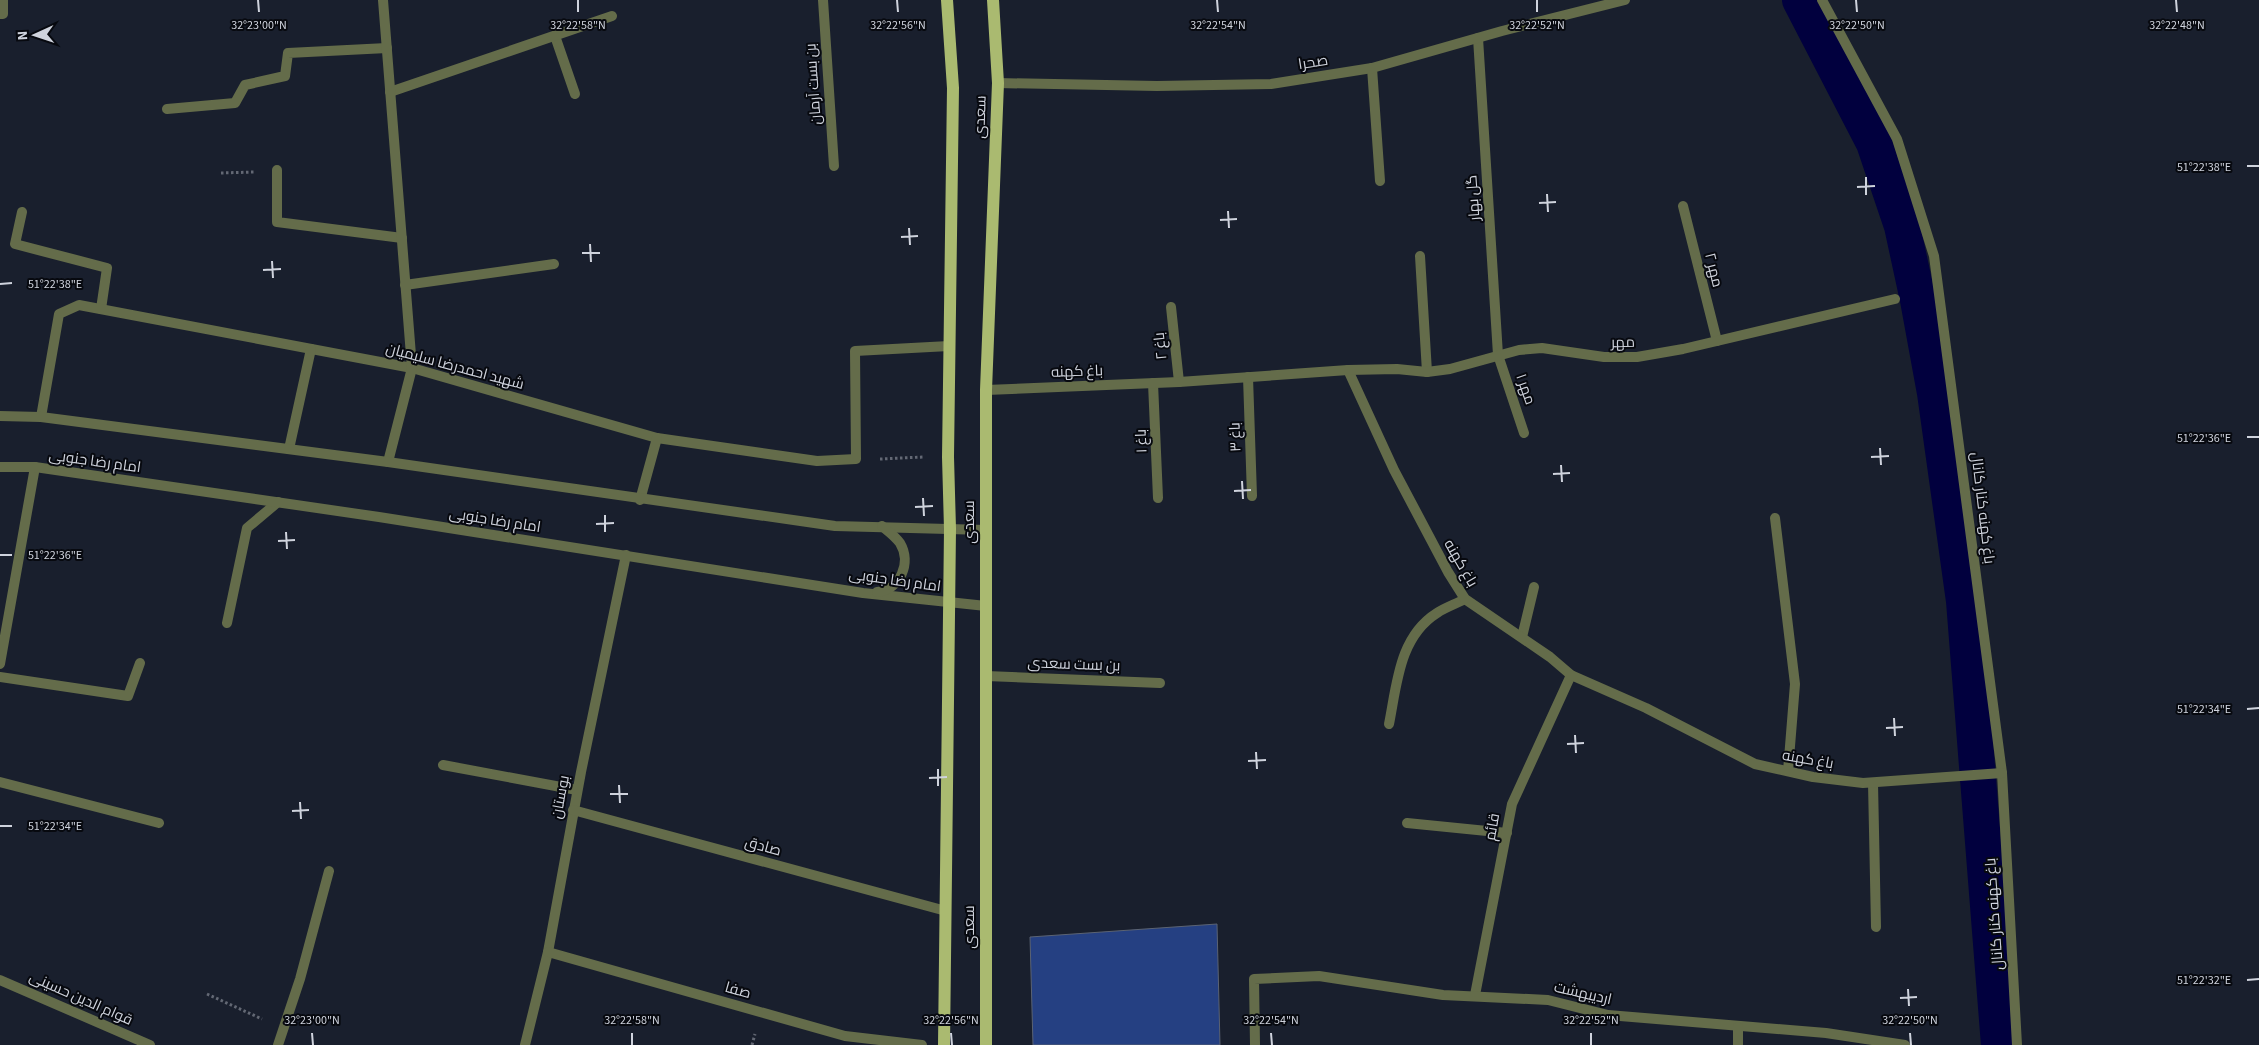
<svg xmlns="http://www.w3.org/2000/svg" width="2259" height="1045" font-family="'Source Sans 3',Cairo,sans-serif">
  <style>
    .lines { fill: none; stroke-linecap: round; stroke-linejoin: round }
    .canal { stroke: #01003e; stroke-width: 36 }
    .building { fill: #254082; stroke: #5b6373 }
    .path { stroke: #636874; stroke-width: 3; stroke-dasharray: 2.5 2.5; stroke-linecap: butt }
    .service { stroke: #646c4a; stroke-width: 10 }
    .minor { stroke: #646c4a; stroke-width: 10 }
    .tertiary { stroke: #646c4a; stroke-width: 10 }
    .primary { stroke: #aaba70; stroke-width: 12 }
    .ticks { fill: none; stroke: #cfd3dd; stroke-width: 2 }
    .labels { text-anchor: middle; stroke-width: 4; stroke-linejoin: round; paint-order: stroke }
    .street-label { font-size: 15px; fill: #cfd3dd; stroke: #07090f }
    .ticks-label { font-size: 12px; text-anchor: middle; fill: #cfd3dd; stroke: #07090f; stroke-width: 4; stroke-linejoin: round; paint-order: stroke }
  </style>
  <rect width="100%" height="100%" fill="#191f2d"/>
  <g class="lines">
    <path class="canal" d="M1800,0L1874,143L1902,226L1918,300L1935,393L1964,601L1999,1045"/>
  </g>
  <path class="building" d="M1217,924L1220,1045H1033L1030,937Z"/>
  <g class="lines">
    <g class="path">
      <path d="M221,173L254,172"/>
      <path d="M880,459L923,457"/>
      <path d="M207,994L262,1019"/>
      <path d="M752,1045L755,1034"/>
    </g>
    <g class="service">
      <path d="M1822,0L1897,139L1934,256L2002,773L2017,1045"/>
      <path d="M0,14H3V0"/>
      <path d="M555,36L575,94"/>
      <path d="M1478,38L1498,355L1524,433"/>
      <path d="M390,92L612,16"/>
      <path d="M167,109L235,103L245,85L285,76L288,53L387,48"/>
      <path d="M277,170V222L402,238"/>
      <path d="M1683,206L1717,341"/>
      <path d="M22,212L15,244L107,268L101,309"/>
      <path d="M1420,256L1427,372"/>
      <path d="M405,285L554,264"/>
      <path d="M1171,307L1179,382"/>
      <path d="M1248,377L1252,496"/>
      <path d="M1153,383L1158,498"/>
      <path d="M41,417L59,314L79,305L412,368L657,438L817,461L856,459L855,351L949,346"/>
      <path d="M289,449L311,349"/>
      <path d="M640,500L657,438"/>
      <path d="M1775,518L1795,684L1788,771"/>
      <path d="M227,623L247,528L278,502"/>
      <path d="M1522,637L1534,587"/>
      <path d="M986,676L1160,683"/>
      <path d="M0,677L128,696L140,663"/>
      <path d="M1389,724C1397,684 1399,637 1437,613C1446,607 1456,604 1465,599"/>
      <path d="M443,765L577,790"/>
      <path d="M0,782L159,823"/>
      <path d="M1873,783L1876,927"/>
      <path d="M1407,823L1507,833"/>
      <path d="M1475,995L1512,804L1571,675"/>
      <path d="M278,1045L300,979L329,871"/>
      <path d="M525,1045L548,952L581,772L626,555"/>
      <path d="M1255,1045L1254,979L1319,976L1443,995L1548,1000L1608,1015L1826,1033L1905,1045"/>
      <path d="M1738,1045V1027"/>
    </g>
    <g class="minor">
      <path d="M383,0L412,368L388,462"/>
      <path d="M823,0L834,166"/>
      <path d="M1372,68L1380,181"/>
      <path d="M998,83L1157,86L1271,84L1372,68L1502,31L1625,0"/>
      <path d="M1348,370L1394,470L1448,572L1465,599L1550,657L1571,675L1646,708L1755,764L1813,777L1863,783L2002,773"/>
      <path d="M986,390L1179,382L1348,370L1397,369L1427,372L1450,369L1519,350L1542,348L1604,357H1637L1683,349L1895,299"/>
      <path d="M0,664L35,467"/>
      <path d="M573,810L946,911"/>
      <path d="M548,952L845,1036L922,1045"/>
      <path d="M0,980L150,1045"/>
    </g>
    <g class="tertiary">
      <path d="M0,416L41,417L388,462L835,526L986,530"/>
      <path d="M0,467H35L379,517L863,593L986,606"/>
      <path d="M877,592C900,590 912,563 900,543C896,537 888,531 882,526"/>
    </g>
    <g class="primary">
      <path d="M944,1045L950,529L948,457L953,88L947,0"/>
      <path d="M986,1045V390L998,83L993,0"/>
    </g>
  </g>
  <path class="ticks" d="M258,0L259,12M578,0V12M897,0L898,12M1217,0L1218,12M1537,0V12M1856,0L1857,12M2176,0L2177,12M2247,166H2259M1866,177V195M1857,187L1875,186M1547,194L1548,212M1539,203L1556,202M1228,211L1229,228M1220,220L1237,219M909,228L910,245M901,237L918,236M590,244L591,262M582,253H600M272,261L273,278M263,270L281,269M0,284L12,283M2247,437H2259M1880,448L1881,465M1871,457L1889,456M1561,465L1562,482M1553,474L1570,473M1242,481L1243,499M1234,491L1251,490M923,498L924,516M915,507L933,506M605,515V532M596,524L614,523M286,532L287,549M278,541L295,540M0,555H12M2247,709L2259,708M1894,718L1895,736M1886,728L1903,727M1575,735L1576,753M1567,744L1584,743M1256,752L1257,769M1248,761L1266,760M938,769V786M929,778L947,777M619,785L620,803M610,794H628M300,802L301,819M292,811L309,810M0,826H12M2247,980L2259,979M1908,989L1909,1006M1900,998L1917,997M312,1033L313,1045M632,1033V1045M951,1033L952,1045M1271,1033L1272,1045M1591,1033V1045M1910,1033L1911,1045"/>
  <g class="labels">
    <g class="street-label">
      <text transform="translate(1313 62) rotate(-9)" y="5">صحرا</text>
      <text transform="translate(813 84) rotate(-94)" y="5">بن بست آرمان</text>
      <text transform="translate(980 117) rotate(-88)" y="5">سعدی</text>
      <text transform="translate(1473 198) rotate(-94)" y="5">گل بهار</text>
      <text transform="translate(1714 270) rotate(76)" y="5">مهر ۲</text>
      <text transform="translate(1623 342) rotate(-1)" y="5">مهر</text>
      <text transform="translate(1160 346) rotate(-96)" y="5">باغ ۲</text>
      <text transform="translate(455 366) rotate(15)" y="5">شهید احمدرضا سلیمیان</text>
      <text transform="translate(1077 371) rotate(-2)" y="5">باغ کهنه</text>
      <text transform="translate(1526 389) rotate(71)" y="5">مهر ۱</text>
      <text transform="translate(1235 437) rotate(-92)" y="5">باغ ۳</text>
      <text transform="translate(1141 441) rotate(-92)" y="5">باغ ۱</text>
      <text transform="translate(95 461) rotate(8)" y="5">امام رضا جنوبی</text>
      <text transform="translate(1983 508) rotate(83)" y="5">باغ کهنه کنار کانال</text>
      <text transform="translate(495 520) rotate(9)" y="5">امام رضا جنوبی</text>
      <text transform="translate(969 522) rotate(-90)" y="5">سعدی</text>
      <text transform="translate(1461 563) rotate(60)" y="5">باغ کهنه</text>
      <text transform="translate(895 580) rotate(8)" y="5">امام رضا جنوبی</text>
      <text transform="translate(1074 664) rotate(2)" y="5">بن بست سعدی</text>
      <text transform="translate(1808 759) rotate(10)" y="5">باغ کهنه</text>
      <text transform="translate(560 797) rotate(-79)" y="5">بوستان</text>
      <text transform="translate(1492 827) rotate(-80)" y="5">قائم</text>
      <text transform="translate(763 846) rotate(15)" y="5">صادق</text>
      <text transform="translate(1994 914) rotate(-94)" y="5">باغ کهنه کنار کانال</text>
      <text transform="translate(969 927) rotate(-90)" y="5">سعدی</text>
      <text transform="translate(738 990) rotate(16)" y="5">صفا</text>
      <text transform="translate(1583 993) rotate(13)" y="5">اردیبهشت</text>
      <text transform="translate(81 998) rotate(24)" y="5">قوام الدین حسینی</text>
    </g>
  </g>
  <g class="ticks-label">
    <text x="259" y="29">32°23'00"N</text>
    <text x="578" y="29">32°22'58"N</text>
    <text x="898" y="29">32°22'56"N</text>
    <text x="1218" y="29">32°22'54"N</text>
    <text x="1537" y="29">32°22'52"N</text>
    <text x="1857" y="29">32°22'50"N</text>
    <text x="2177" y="29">32°22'48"N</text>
    <text x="2204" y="171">51°22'38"E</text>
    <text x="55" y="288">51°22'38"E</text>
    <text x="2204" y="442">51°22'36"E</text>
    <text x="55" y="559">51°22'36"E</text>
    <text x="2204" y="713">51°22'34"E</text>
    <text x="55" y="830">51°22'34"E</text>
    <text x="2204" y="984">51°22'32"E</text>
    <text x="312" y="1024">32°23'00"N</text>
    <text x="632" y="1024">32°22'58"N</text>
    <text x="951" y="1024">32°22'56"N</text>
    <text x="1271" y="1024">32°22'54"N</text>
    <text x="1591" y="1024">32°22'52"N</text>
    <text x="1910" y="1024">32°22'50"N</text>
  </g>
  <g transform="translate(35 35) rotate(267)" stroke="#07090f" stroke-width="4" paint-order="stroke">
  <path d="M0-4L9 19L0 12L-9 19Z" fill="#cfd3dd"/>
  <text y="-8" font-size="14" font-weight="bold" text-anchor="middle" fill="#cfd3dd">N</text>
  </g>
</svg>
